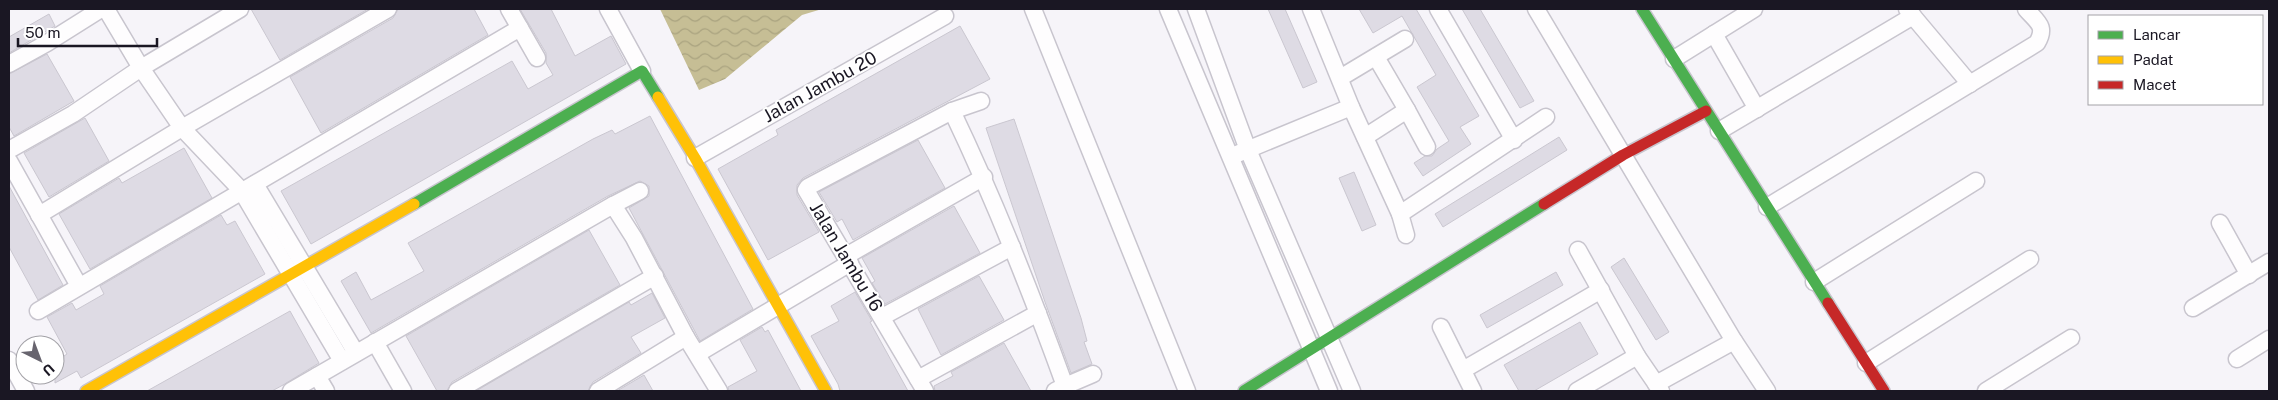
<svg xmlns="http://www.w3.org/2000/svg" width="2278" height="400" font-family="'Public Sans',sans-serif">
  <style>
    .water { fill: url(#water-waves) }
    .building { fill: #dedbe4; stroke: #cac7d0 }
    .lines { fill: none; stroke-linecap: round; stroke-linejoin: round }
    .street-casing { stroke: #c8c5ce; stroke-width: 19 }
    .fast-casing { stroke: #c8c5ce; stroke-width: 14 }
    .slow-casing { stroke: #c8c5ce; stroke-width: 14 }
    .jam-casing { stroke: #c8c5ce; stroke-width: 14 }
    .street { stroke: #fefdfe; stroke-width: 16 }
    .fast { stroke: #4caf50; stroke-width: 11 }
    .slow { stroke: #ffc107; stroke-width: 11 }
    .jam { stroke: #c62828; stroke-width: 11 }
    .labels { text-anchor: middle; stroke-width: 4; stroke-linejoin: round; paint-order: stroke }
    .street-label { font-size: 18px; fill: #1a1723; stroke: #fff }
  </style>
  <defs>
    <pattern id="water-waves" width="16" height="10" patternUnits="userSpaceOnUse" patternTransform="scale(1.25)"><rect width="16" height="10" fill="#c6be95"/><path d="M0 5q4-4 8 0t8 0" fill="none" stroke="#aaa380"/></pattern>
  </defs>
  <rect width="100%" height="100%" fill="#f6f4f9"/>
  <path class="water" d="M660,9H822L802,15L725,79L699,90Z"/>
  <g class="building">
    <path d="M251,9H368L280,60Z"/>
    <path d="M398,9H474L488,35L321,133L290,77L393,18Z"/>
    <path d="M520,9H551L575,56L611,36L626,64L311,244L281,191L512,61L528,89L553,75L546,63V53Z"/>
    <path d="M1268,9H1285L1317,82L1303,88Z"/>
    <path d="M1359,9H1416L1479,116L1460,127L1471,144L1423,176L1414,163L1425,156H1432L1437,149L1449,141L1417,87L1436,75L1402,16L1373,33Z"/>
    <path d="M1462,9H1480L1534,101L1520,108Z"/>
    <path d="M49,14L55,26L9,53V37Z"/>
    <path d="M960,26L990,79L803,178L797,185V195L819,232L768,260L718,169L778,135L776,130Z"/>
    <path d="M47,54L74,101L14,136L9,127V74Z"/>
    <path d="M650,116L753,309L700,341L629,208L649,196V186L640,181L608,196L371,333L341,281L356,272L371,300L424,271L408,243L593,139L612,130L615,134Z"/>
    <path d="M85,118L109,161L49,197L24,153Z"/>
    <path d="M1014,119L1081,318L1087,341L1084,342L1092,364L1071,373L1045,302L986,128Z"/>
    <path d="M1559,137L1567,150L1443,227L1435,214Z"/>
    <path d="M918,140L945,188L853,240L842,219L837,222L819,192Z"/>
    <path d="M184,148L212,198L90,269L59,214L119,178L122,183Z"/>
    <path d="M1354,172L1376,225L1362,231L1339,178Z"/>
    <path d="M9,186L63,285L38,300L9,247Z"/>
    <path d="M954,206L980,253L885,304L872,283L875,281L862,258Z"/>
    <path d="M221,215L227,225L235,221L265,274L81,378L77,371L55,383V362L67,354L47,317L72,303L76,310L104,294L100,286Z"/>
    <path d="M589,230L620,285L452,382L447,391H437L406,336Z"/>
    <path d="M1624,258L1669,332L1656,340L1611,267Z"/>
    <path d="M1556,272L1563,285L1487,328L1480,315Z"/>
    <path d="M979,276L1004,320L941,355L918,309Z"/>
    <path d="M855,292L872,321L870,322L908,391H840L838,384L811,336L839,321L831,306Z"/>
    <path d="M652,293L665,318L631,337L641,353L593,382L588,391H476L629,302L631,305Z"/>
    <path d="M290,311L319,363L283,385L272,391H147Z"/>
    <path d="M1580,322L1598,354L1534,391H1519L1504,365Z"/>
    <path d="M762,327L765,332L768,330L801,391H729L728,387L757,371L740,340Z"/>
    <path d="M1004,343L1031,391H935L934,386L953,376L951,372Z"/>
    <path d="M644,375L653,391H617Z"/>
  </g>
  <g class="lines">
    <defs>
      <g id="street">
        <path d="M106,9L141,68L182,128L241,190L342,361"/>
        <path d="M509,9L537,58"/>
        <path d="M608,9L642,71"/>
        <path d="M1033,9L1187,391"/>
        <path d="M1168,9L1329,391"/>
        <path d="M1196,9L1248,150L1352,391"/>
        <path d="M1311,9L1351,107L1400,214L1406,235"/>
        <path d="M1438,9L1514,140"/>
        <path d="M1536,9L1734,341L1767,391"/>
        <path d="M1907,9L1970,84"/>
        <path d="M1714,34L1757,109"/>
        <path d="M1674,59L1754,9"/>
        <path d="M9,64L47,43L101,9"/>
        <path d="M1340,78L1405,39"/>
        <path d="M1407,110L1427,147"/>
        <path d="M952,111C995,201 1031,292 1065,386L1055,391"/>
        <path d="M1719,131L1913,16"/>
        <path d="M1365,137L1407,110L1376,57"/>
        <path d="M9,150L73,114L141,68L240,9"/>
        <path d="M1237,154L1351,107"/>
        <path d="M695,158L945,16"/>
        <path d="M9,161L79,286"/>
        <path d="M255,184L356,353"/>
        <path d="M613,205L640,191"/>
        <path d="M1767,207L2037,43C2047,26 2037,22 2026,9"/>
        <path d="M1400,214L1546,117"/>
        <path d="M39,215L182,128L388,9"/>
        <path d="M2220,223L2249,275"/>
        <path d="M1578,250L1637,356L1661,391"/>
        <path d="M846,256L984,177"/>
        <path d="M1814,282L1976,181"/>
        <path d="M2193,308L2269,262"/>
        <path d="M38,311L520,28"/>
        <path d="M882,317L1012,247"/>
        <path d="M1441,327L1473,391"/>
        <path d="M375,342L403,391"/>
        <path d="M697,354L850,263"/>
        <path d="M2237,359L2269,339"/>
        <path d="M9,360L26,391"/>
        <path d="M1866,363L2030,259"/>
        <path d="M1463,370L1601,290"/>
        <path d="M317,376L326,391"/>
        <path d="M918,379L1038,313"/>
        <path d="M1656,384L1734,341"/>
        <path d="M1065,386L1093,374"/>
        <path d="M291,391L613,205L634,238L686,337L719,391"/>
        <path d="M457,391L655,276"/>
        <path d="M598,391L686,337"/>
        <path d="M925,391L806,190L808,187L952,111L981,101"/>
        <path d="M1577,391L1637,356"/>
        <path d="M1986,391L2071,338"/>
      </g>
      <g id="fast">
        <path d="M1642,9L1828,303"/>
        <path d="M414,204L642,71L658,97"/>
        <path d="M1244,391L1544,204"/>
      </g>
      <g id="slow">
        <path d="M658,97L695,158L826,391"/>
        <path d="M86,391L414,204"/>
      </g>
      <g id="jam">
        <path d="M1544,204L1623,155L1706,111"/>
        <path d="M1828,303L1884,391"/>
      </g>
    </defs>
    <use href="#street" class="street-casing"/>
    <use href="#fast" class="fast-casing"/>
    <use href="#slow" class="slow-casing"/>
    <use href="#jam" class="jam-casing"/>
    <use href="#street" class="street"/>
    <use href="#fast" class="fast"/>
    <use href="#slow" class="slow"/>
    <use href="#jam" class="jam"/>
  </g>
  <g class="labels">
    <g class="street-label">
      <text transform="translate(820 87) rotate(-29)" y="6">Jalan Jambu 20</text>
      <text transform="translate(846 257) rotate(59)" y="6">Jalan Jambu 16</text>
    </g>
  </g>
  <rect width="2278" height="400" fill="none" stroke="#1a1723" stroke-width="20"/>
  <rect x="2088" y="15" width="175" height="90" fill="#ffffff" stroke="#a3a2a7"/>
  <rect x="2098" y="31" width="25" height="8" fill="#4caf50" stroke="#a3a2a7"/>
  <text x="2133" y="40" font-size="15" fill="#1a1723">Lancar</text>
  <rect x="2098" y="56" width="25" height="8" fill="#ffc107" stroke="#a3a2a7"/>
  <text x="2133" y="65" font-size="15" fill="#1a1723">Padat</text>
  <rect x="2098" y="81" width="25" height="8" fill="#c62828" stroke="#a3a2a7"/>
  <text x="2133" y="90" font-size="15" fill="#1a1723">Macet</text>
  <g transform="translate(40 360) rotate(138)"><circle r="24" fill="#ffffff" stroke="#a3a2a7"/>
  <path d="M0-4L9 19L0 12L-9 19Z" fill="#67646e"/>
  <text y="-8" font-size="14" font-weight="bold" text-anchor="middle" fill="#1a1723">U</text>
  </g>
  <path d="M18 38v8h139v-8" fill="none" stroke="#1a1723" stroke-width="2.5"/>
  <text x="25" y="38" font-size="15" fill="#1a1723" stroke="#ffffff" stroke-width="4" paint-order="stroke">50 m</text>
</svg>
